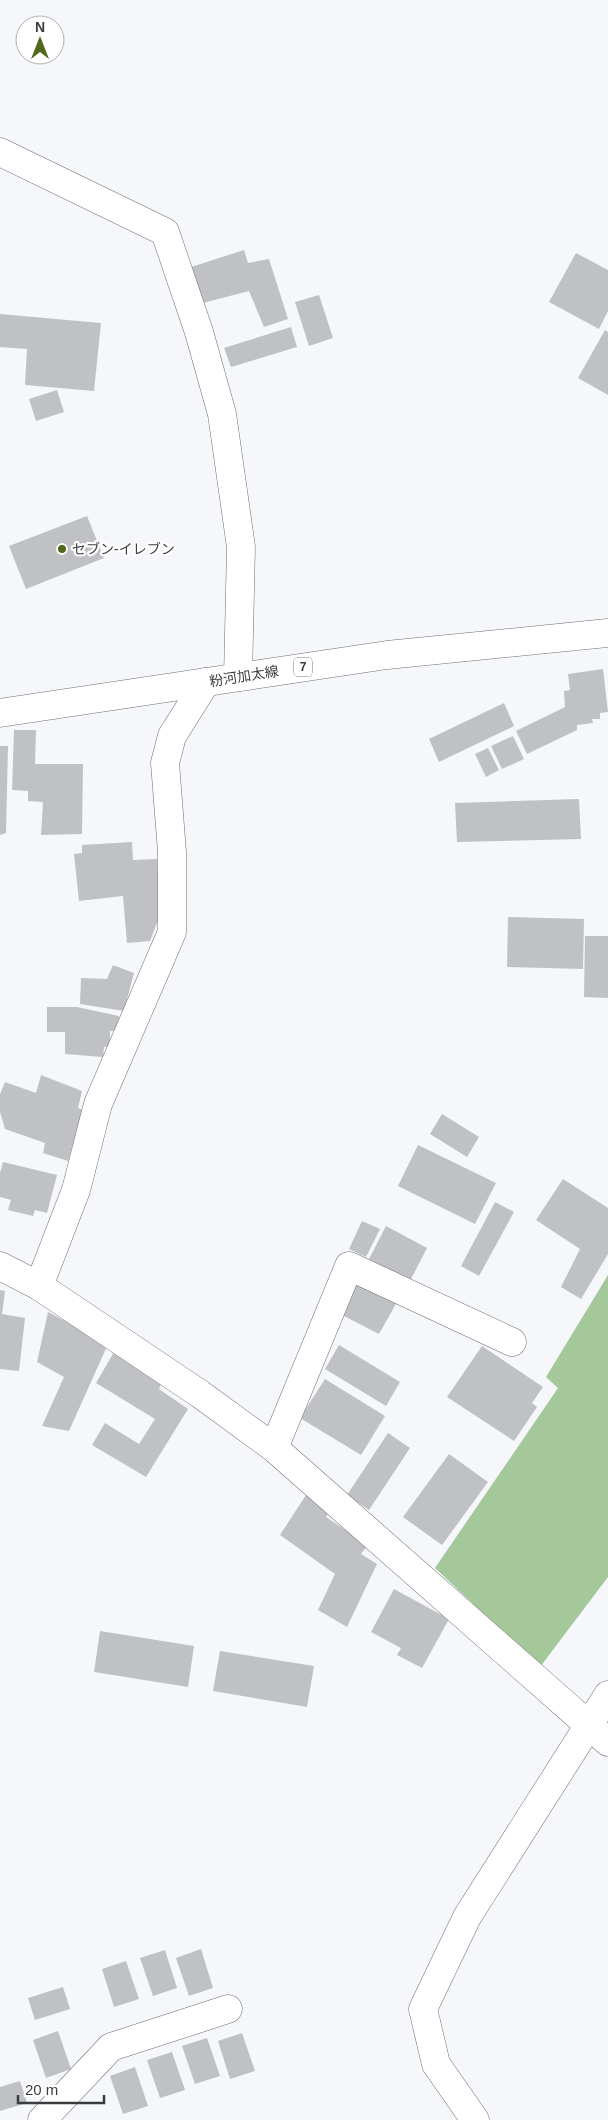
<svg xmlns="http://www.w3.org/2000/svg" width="608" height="2120" font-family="Helvetica,'Noto Sans JP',sans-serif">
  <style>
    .forest { fill: #a4c899 }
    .building { fill: #bfc1c5 }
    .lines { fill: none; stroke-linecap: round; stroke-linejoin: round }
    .minor-casing { stroke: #6d6f73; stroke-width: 29 }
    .major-casing { stroke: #6d6f73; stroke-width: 29 }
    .minor { stroke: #fff; stroke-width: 28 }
    .major { stroke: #fff; stroke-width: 28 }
    .poi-dot { fill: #4f6819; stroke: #fff; stroke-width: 2 }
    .labels { text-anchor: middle; stroke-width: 4.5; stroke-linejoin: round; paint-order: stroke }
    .shield { fill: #fff; stroke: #767678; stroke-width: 1 }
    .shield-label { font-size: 12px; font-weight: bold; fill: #3b3c3e }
    .poi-label { font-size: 14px; fill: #3b3c3e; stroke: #fff; text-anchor: start }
    .street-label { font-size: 14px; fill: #3b3c3e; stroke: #fff }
  </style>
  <rect width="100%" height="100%" fill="#f5f7fb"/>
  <path class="forest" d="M608,1275V1577L540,1667L435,1568L558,1388L546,1377Z"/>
  <g class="building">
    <path d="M244,250L248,263L269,259L288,319L264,327L249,291L203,303L191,267Z"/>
    <path d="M576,253L608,270V311L599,329L549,302Z"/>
    <path d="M319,295L333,338L309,346L295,302Z"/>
    <path d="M0,314L101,323L94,391L25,385L27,349L0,347Z"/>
    <path d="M291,327L297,347L231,367L224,348Z"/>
    <path d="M605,330L608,332V395L578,378Z"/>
    <path d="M57,390L64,412L36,421L29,399Z"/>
    <path d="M87,516L104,558L26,589L9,546Z"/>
    <path d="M603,669L608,712L600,713V719H592L593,723L577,725V730L527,754L516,731L565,707L564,691L570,690L568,674Z"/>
    <path d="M504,703L514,726L439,762L429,739Z"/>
    <path d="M14,730H36L35,764H83L82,834L41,835L43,802L28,801V791L12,790Z"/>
    <path d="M513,736L524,759L502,769L491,746Z"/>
    <path d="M0,746H8L6,833L0,835Z"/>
    <path d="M488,748L499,770L486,777L475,754Z"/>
    <path d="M579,799L581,839L457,842L455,803Z"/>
    <path d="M132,842L133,860L157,859L160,915L150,941L127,943L123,896L79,901L74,854L82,853V845Z"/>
    <path d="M508,917L584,919L583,969L507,967Z"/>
    <path d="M585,936H608V998L584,997Z"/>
    <path d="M113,965L134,973L124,1011L80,1004L81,978L107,979Z"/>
    <path d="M47,1007H77L119,1016L120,1031H110V1047H104L103,1057L65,1054V1032H47Z"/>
    <path d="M41,1075L82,1091L78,1108L83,1110L68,1161L43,1153L45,1143L5,1129L0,1112V1094L5,1082L36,1093Z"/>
    <path d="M442,1114L479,1137L467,1157L430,1134Z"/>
    <path d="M418,1145L496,1183L475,1224L398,1186Z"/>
    <path d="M3,1162L57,1175L47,1213L35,1210L33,1216L8,1210L11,1200L0,1197V1173Z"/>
    <path d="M563,1179L608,1208V1254L581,1299L561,1287L580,1249L536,1220Z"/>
    <path d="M495,1202L514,1212L479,1276L461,1266Z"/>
    <path d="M362,1221L380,1229L366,1257L349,1249Z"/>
    <path d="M386,1226L427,1248L410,1281L369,1259Z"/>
    <path d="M356,1280L397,1302L379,1334L338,1313Z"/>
    <path d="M0,1290L5,1291L2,1314L25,1318L19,1371L0,1369Z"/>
    <path d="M48,1312L108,1344L69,1431L42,1426L64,1377L37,1362Z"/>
    <path d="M339,1345L400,1382L386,1406L325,1369Z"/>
    <path d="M482,1346L543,1387L532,1403L537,1407L514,1441L447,1397Z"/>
    <path d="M114,1352L163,1380L159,1389L188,1409L146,1477L92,1445L105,1423L139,1444L155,1419L96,1383Z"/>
    <path d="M325,1379L385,1416L361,1455L300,1418Z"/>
    <path d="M388,1433L410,1448L369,1510L347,1495Z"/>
    <path d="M449,1454L488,1482L442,1545L403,1517Z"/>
    <path d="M308,1492L331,1509L326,1517L368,1545L361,1554L377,1564L347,1627L318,1610L335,1574L280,1535Z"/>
    <path d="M394,1589L449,1619L422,1668L397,1655L401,1648L371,1632Z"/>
    <path d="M100,1631L194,1646L188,1687L94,1672Z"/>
    <path d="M220,1651L314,1666L307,1707L213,1691Z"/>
    <path d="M201,1949L213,1988L189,1996L176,1958Z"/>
    <path d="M165,1950L177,1988L153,1996L140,1958Z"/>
    <path d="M126,1961L139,1999L114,2007L102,1969Z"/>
    <path d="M63,1987L70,2009L35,2020L28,1998Z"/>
    <path d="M58,2031L71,2069L46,2078L33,2040Z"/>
    <path d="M242,2033L255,2071L230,2079L218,2041Z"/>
    <path d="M207,2038L220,2076L195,2084L182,2046Z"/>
    <path d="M172,2052L185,2090L160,2098L147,2060Z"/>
    <path d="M135,2067L148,2106L123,2114L110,2076Z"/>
    <path d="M20,2081L27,2103L0,2111V2087Z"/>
  </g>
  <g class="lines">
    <defs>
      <g id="minor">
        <path d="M0,152L165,232L199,332L222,414L241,547L238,677"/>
        <path d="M0,1266L39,1286L200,1394L274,1448L608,1742"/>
        <path d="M39,1286L76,1190L98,1104L172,932V852L165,763L172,736L206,682"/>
        <path d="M274,1448L349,1266L512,1342"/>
        <path d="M42,2120L111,2047L228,2009"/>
        <path d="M475,2120L436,2064L423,2009L467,1917L608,1695"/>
      </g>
      <path id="major" d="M0,713L387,655L608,633"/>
    </defs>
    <use href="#minor" class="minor-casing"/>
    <use href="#major" class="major-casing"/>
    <use href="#minor" class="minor"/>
    <use href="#major" class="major"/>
  </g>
  <circle class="poi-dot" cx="62" cy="549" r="5"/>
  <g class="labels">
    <rect class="shield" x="294" y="657.5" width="18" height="19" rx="4"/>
    <g class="shield-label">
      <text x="303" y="671">7</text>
    </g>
    <g class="poi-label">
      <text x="72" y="554">セブン-イレブン</text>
    </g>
    <g class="street-label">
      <text transform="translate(244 676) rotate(-9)" y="5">粉河加太線</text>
    </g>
  </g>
  <g transform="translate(40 40)"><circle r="24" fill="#ffffff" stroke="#b1b1b2"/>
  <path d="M0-4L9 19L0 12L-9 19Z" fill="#4f6819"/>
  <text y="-8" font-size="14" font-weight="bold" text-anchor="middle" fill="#3b3c3e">N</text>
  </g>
  <path d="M18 2095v8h86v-8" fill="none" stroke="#3b3c3e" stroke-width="2.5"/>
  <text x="25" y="2095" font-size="15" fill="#3b3c3e" stroke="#ffffff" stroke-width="4" paint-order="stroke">20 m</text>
</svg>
